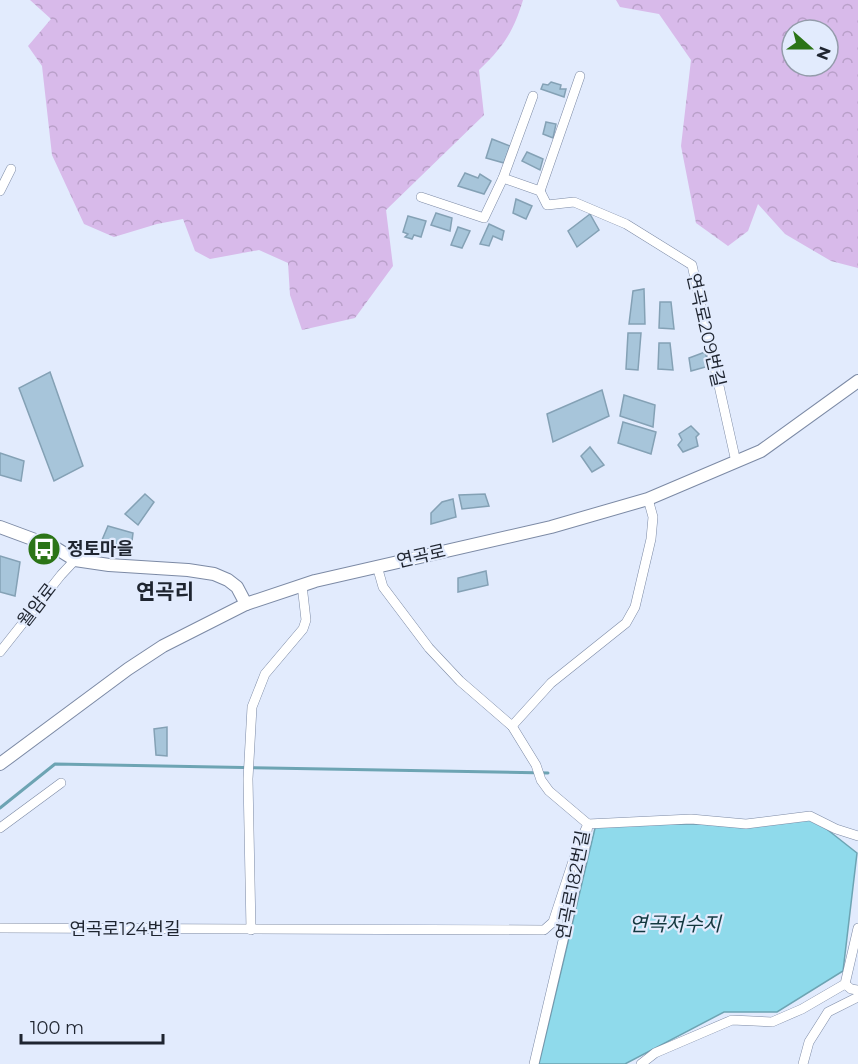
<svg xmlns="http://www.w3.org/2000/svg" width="858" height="1064" font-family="Montserrat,'Noto Sans KR',sans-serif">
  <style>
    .forest { fill: url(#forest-crowns); fill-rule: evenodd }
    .water { fill: #8fdaeb; stroke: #6da4b3; stroke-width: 1.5 }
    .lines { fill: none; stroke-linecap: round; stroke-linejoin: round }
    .stream { stroke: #6da4b3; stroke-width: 3 }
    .building { fill: #a7c5da; stroke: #84a1b5; stroke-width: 1.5 }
    .minor-casing { stroke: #7c8aa5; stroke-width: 10 }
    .tertiary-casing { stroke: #7c8aa5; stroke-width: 14 }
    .minor { stroke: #fff; stroke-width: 9 }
    .tertiary { stroke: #fff; stroke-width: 12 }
    .labels { text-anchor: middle; stroke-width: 4.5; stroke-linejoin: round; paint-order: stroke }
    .street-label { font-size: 18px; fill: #1f2530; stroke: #e2ebfd }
    .poi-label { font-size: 18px; font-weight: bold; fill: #1f2530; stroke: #e2ebfd; text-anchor: start }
    .water-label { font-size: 20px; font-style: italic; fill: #13373f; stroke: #e2ebfd }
    .quarter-label { font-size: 21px; font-weight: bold; fill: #1f2530; stroke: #e2ebfd }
  </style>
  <defs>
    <pattern id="forest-crowns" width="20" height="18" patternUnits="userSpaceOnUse" patternTransform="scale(1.5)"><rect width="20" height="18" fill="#d8baea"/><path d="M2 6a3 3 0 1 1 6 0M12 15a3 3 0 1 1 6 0" fill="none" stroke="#b9a0c9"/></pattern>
  </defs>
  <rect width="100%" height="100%" fill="#e2ebfd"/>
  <g class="forest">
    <path d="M30,0H523C513,33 503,47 479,70L484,115L386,210L393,266L355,318L302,330L290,295L288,263L259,250L210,259L195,251L183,219L157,224L114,237L84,224L52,155L42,66L28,46L51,19Z"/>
    <path d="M616,0H858V268L831,261L785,234L758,204L748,231L728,246L696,223L681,146L691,60L659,14L620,7ZM792,30H828V66H792Z"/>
  </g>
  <path class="water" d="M810,816L857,853L843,971L777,1012H724L625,1064H539L596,824H746Z"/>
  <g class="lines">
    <path class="stream" d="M0,808L55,764L548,773"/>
  </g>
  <g class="building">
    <path d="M551,82L561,85L560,89H566L564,97L541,89L543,84L548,85Z"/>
    <path d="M546,122L556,124L553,138L543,134Z"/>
    <path d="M492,139L510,146L504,163L486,158Z"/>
    <path d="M527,152L543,159L540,170L522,161Z"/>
    <path d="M465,173L478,178L480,174L491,181L484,194L458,186Z"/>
    <path d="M516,199L532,206L526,219L513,213Z"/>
    <path d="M436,213L452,218L450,231L431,225Z"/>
    <path d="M590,214L599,230L577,247L568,231Z"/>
    <path d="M408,216L426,221L421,237L414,235L412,239L405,237L408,234L403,232Z"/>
    <path d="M489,224L504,231L502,240L493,236L489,246L480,244Z"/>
    <path d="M458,227L470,231L462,248L451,245Z"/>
    <path d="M644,289L645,324H629L633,291Z"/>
    <path d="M660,302H671L674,329L659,328Z"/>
    <path d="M628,333H641L638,370L626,369Z"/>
    <path d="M659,343H670L673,370L658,369Z"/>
    <path d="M705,352L709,366L691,371L689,358Z"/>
    <path d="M50,372L83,466L54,481L19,388Z"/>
    <path d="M602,390L609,416L553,442L547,414Z"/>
    <path d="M624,395L655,405L653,427L620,416Z"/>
    <path d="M623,422L656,432L651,454L618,443Z"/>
    <path d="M691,426L699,434L696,437L698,446L683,452L678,445L682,440L679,434Z"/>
    <path d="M590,447L604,465L592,472L581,456Z"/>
    <path d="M0,453L24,461L21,481L0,475Z"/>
    <path d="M145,494L154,502L138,525L125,514Z"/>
    <path d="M485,494L489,506L462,509L459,495Z"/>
    <path d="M453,499L456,517L431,524V513L442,502Z"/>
    <path d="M108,526L133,533L131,549L102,540Z"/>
    <path d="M0,556L20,562L15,596L0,592Z"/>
    <path d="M486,571L488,585L458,592V578Z"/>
    <path d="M167,727V756L156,755L154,729Z"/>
  </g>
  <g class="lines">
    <defs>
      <g id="minor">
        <path d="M503,178L540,191L547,205L574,202L626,224L692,265L736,462"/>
        <path d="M0,191L11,169"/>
        <path d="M540,191L580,76"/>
        <path d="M421,197L484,218L503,178L533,96"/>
        <path d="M377,566L383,587L429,648L460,681L512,726L536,765L541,780L549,791L588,824L585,847L534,1064"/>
        <path d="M0,652L61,575L75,560"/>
        <path d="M512,726L551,683L626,623L635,607L651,539L653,517L648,499"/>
        <path d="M0,828L61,783"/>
        <path d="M0,928L544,930L553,922L578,846L588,824L691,819L746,824L810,816L836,829L858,836"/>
        <path d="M251,930L248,779L252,707L265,674L303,629L306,620L302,585"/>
        <path d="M845,984L851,989L858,990"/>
        <path d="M641,1064L655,1053L732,1020L772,1022L802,1009L845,984L858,928"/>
        <path d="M803,1064L809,1042L828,1012L858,997"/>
      </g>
      <g id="tertiary">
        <path d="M0,527L54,547L75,560L109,565L188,570L214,574L228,580L237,587L246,604"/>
        <path d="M0,764L128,669L163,646L246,604L315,581L551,527L648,499L761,451L858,381"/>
      </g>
    </defs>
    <use href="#minor" class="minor-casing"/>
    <use href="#tertiary" class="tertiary-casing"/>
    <use href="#minor" class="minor"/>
    <use href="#tertiary" class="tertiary"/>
  </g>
  <defs>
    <symbol id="bus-disc" viewBox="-11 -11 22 22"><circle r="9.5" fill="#2b7417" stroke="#e2ebfd"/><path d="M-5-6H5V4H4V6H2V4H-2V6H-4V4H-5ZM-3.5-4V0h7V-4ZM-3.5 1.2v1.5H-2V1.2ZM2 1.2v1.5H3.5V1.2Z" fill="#fff"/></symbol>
  </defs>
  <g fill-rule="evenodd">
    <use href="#bus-disc" x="25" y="530" width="38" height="38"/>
  </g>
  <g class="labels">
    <g class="street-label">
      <text transform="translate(706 330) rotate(77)" y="6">연곡로209번길</text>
      <text transform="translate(421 556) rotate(-13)" y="6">연곡로</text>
      <text transform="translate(37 605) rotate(-52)" y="6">월암로</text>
      <text transform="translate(573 885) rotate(-79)" y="6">연곡로182번길</text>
      <text x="125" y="935">연곡로124번길</text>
    </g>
    <g class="poi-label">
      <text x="67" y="555">정토마을</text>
    </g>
    <g class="water-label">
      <text x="675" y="931">연곡저수지</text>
    </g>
    <g class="quarter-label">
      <text x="165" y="599">연곡리</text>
    </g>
  </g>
  <g transform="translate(810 48) rotate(111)"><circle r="28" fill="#e2ebfd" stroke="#949cab" stroke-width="1.5"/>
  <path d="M0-4.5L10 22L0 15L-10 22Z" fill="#2b7417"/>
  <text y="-9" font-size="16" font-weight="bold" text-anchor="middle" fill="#1f2530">N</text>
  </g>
  <path d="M21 1034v9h142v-9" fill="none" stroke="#1f2530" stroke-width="3"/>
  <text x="30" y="1034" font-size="18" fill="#1f2530" stroke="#e2ebfd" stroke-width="4.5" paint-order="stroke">100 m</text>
</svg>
